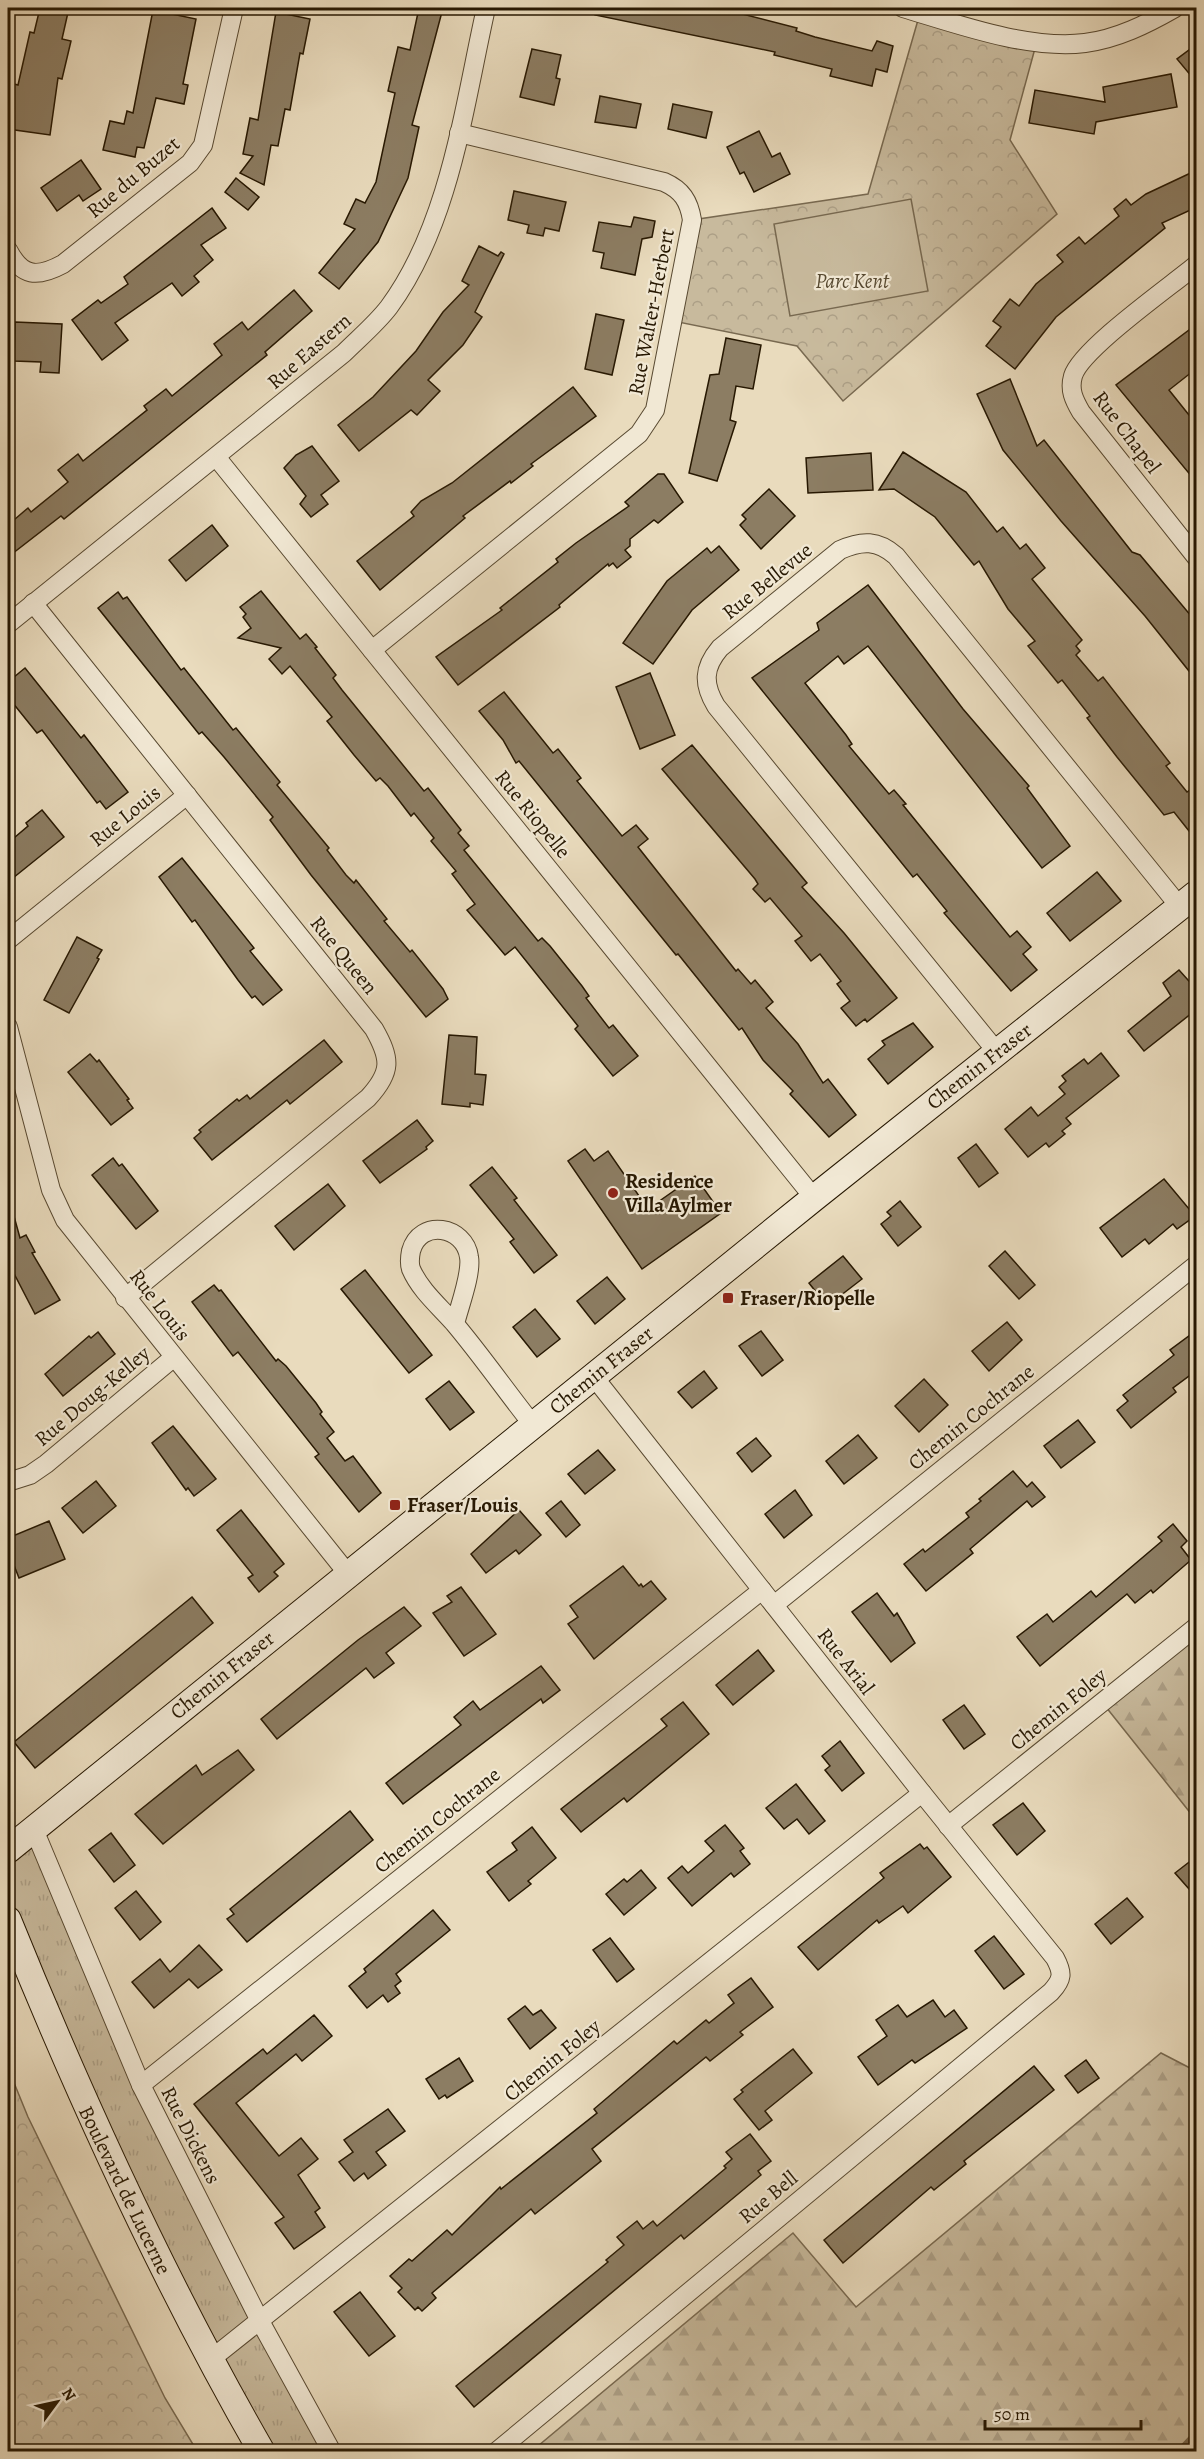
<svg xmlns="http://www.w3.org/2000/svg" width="1204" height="2459" font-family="Alegreya,serif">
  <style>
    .grass { fill: url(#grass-tufts); stroke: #786950; stroke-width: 1.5 }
    .forest { fill: url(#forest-firs); stroke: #786950; stroke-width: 1.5 }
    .park { fill: url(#park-crowns); stroke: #786950; stroke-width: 1.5 }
    .pitch { fill: #c8ba9d; stroke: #786950; stroke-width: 1.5 }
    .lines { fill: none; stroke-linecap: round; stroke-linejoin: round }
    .stream { stroke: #74654c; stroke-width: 6 }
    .building { fill: #8c7d63; stroke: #271802; stroke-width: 1.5 }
    .street-casing { stroke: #584931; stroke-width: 20 }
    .secondary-casing { stroke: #271802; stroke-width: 28 }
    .street { stroke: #f1e8d4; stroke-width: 18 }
    .secondary { stroke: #f1e8d4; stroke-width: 26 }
    .poi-dot { fill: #8f2418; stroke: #f1e8d4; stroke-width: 2 }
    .labels { text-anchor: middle; stroke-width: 4.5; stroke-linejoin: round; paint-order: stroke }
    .street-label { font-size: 21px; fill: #271802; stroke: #f1e8d4 }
    .park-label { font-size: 21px; font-style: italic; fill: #574930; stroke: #f1e8d4 }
    .poi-label { font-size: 21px; font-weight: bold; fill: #271802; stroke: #f1e8d4; text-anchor: start }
  </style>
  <defs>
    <pattern id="grass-tufts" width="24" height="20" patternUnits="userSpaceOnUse" patternTransform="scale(1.5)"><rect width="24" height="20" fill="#c8ba9d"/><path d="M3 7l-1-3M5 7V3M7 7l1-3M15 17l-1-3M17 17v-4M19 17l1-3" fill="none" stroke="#ac9f86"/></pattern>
    <pattern id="forest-firs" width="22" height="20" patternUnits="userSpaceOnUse" patternTransform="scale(1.5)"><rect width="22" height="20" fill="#c8ba9d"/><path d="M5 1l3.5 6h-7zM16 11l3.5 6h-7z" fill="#ac9f86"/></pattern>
    <pattern id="park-crowns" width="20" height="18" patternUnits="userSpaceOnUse" patternTransform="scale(1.5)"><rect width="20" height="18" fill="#c8ba9d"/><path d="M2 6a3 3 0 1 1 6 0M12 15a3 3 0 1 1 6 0" fill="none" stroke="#ac9f86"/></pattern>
  </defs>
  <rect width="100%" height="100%" fill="#e9dbbd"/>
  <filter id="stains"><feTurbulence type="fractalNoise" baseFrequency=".00333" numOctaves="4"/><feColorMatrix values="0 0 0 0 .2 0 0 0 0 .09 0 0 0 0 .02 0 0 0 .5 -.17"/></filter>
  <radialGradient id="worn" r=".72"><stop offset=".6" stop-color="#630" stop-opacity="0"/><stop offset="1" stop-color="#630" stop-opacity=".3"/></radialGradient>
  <path class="grass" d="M33,1827L108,2009L332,2451H262L8,1920V1850Z"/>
  <g class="forest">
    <path d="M1196,1627V1820L1102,1702Z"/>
    <path d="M1161,2053L1190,2068L1196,2063V2451H532L793,2233L856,2307Z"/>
  </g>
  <g class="park">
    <path d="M920,13L1037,41L1010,140L1057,214L843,401L797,346L673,321L692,220L868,194Z"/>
    <path d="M8,2068L28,2117L165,2398L197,2451H8Z"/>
  </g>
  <path class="pitch" d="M911,199L928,291L790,316L774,224Z"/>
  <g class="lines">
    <path class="stream" d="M1178,2452L1196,2433"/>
  </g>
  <g class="building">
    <path d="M40,8H69L62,39L71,41L62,79L58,78L50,135L8,129L14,84L18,85L30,32L34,33Z"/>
    <path d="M419,8H443L412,125L419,127L408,178L378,242L339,289L319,273L355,229L344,224L356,199L365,203L376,182L395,93L388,91L398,47L410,50Z"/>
    <path d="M595,8H673L697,13L698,8L717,11L719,8L797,28L796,31L815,37L872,51L877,41L893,46L887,72L876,69L872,86L830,76L832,69L774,55L775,52L595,15Z"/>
    <path d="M153,10L196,19L183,84L188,85L184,104L156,98L144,148L137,147L135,157L103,150L110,121L124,124L127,111L133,113Z"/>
    <path d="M276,12L310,19L303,54L300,53L290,110L285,109L278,146L271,145L264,185L240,173L253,156L243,154L250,118L258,120Z"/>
    <path d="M1197,44V83L1177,59Z"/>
    <path d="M532,49L561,55L556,78L560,79L554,105L520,97Z"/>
    <path d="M1171,74L1177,107L1096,122L1094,134L1029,123L1035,90L1105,102L1103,87Z"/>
    <path d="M600,96L641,104L636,128L595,122Z"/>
    <path d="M673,104L712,112L706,138L668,129Z"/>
    <path d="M759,131L772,157L780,153L790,174L754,192L744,172L740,174L727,147Z"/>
    <path d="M81,160L101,189L83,201L79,195L57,211L41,188Z"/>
    <path d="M1197,170V207L1162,223L1165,228L1056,317L1015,369L986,346L1001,327L993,321L1010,299L1019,306L1036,284L1063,262L1057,255L1079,237L1085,244L1119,216L1114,209L1126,199L1131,205L1146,194Z"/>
    <path d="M236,178L259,197L248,210L225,192Z"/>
    <path d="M514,191L566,202L559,231L545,228L543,236L527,233L529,225L508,220Z"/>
    <path d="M212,208L226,228L201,245L213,260L194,276L199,282L182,296L172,283L115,323L128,340L102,360L72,320L98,300L101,303L128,284L124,277Z"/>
    <path d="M634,217L655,221L652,237L642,239L635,275L601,268L604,253L593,251L599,222L631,227Z"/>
    <path d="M479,246L498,256L501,252L504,254L475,312L482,317L463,345L428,380L440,391L417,415L411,410L359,451L338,425L373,397L416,351L443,312L469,285L462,281Z"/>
    <path d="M294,290L312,311L265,352L267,355L64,519L61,516L8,557V525L28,508L31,512L68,482L58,470L78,454L83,461L147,410L144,406L166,389L172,396L222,355L214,344L242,322L248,330Z"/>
    <path d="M596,314L624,320L612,375L585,369Z"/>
    <path d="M15,322L62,324L59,373L40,372L41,362L14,361Z"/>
    <path d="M1197,324V368L1169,390L1189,415L1197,416V483L1116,385Z"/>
    <path d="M726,338L761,345L753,389L736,386L730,420L736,422L717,481L689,473L710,375L719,374Z"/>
    <path d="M1010,379L1037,446L1044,440L1132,552L1140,555L1197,623V681L1145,616L1061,521L1003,450L977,394Z"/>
    <path d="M573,387L596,416L531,464L533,466L511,483L510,481L463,516L465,518L380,590L357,561L414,516L411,512L421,501L452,483Z"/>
    <path d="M312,446L339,481L321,495L328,504L311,517L300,504L306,496L284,468L296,455Z"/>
    <path d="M903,452L966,492L997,532L1003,527L1020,549L1026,544L1045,568L1032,579L1082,640L1076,646L1080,651L1076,655L1098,681L1103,677L1170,763L1166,766L1187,792L1197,785V841L1174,812L1164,815L1117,757L1087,718L1090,716L1062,680L1058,683L1028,646L1035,641L1008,609L979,561L974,565L935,517L894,489L879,490Z"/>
    <path d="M871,453L873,490L808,493L806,458Z"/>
    <path d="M658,474H664L683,502L658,523L654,520L630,539V546L625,550L631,557L617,568L613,563L609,566L608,564L559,605L560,607L458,685L436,657L502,610L500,608L558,562L556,559L576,543L629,506L625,502Z"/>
    <path d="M769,489L795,516L761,549L740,525L746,519L742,515Z"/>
    <path d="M212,525L228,546L186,581L169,560Z"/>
    <path d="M719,546L739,570L692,610L653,664L623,643L667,581L707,548L711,553Z"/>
    <path d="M868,585L963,709L1029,786L1027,788L1070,846L1042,868L868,646L844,664L838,656L805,683L846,735L852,744L849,746L889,794L894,790L906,804L903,805L1010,937L1017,931L1031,947L1023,954L1037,970L1011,991L944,913L947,911L917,874L913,877L880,836L752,678L819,630L817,623Z"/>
    <path d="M261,591L300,639L306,634L317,647L315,648L336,675L333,678L342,690L424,791L428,788L461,830L458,833L469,846L464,850L538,941L542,938L550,946L582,986L589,996L586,998L609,1028L613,1025L638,1056L613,1076L575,1029L578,1026L515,947L505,955L467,910L475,904L452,874L456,871L431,841L434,838L414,813L411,816L388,786L380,778L376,781L354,755L327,721L332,717L290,666L282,674L269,659L281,648L238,638L251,628L243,617L246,614L240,607Z"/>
    <path d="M118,592L123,599L127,597L181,670L184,668L233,730L236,728L280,782L277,785L329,848L327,850L346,875L354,883L356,880L387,919L384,921L410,952L412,950L443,989L448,999L426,1017L311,875L270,820L273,817L224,757L202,732L199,734L98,608Z"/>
    <path d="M25,668L81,738L84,735L128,792L106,809L100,801L97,803L42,730L37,733L8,697V682Z"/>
    <path d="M650,673L675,735L640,749L616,687Z"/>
    <path d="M504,692L553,753L558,749L581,778L577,781L622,836L636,825L648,839L638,847L736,971L738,969L751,984L755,980L773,1002L766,1008L798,1044L823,1083L828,1079L856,1115L829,1137L790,1094L793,1091L763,1060L742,1028L739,1030L678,954L676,955L519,761L516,763L503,740L479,711Z"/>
    <path d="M692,745L807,883L802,887L844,933L897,998L867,1022L865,1019L856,1026L841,1008L850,1001L837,984L841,981L820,954L811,961L795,941L802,936L770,898L765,902L753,889L758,884L755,879L662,769Z"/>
    <path d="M42,810L64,837L8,882V843L28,826L26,823Z"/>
    <path d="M182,858L254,948L250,951L282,990L263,1005L255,996L252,998L238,980L195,920L192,922L159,877Z"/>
    <path d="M1097,872L1121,901L1070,941L1047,913Z"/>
    <path d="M77,937L102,950L97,958L99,959L69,1013L44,1000Z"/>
    <path d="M1179,970L1197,990V1009L1144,1051L1128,1031L1171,996L1163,983Z"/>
    <path d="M913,1023L933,1047L888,1084L868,1059L885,1045L882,1041Z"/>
    <path d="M449,1035L477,1037L475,1074L486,1075L483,1105L470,1103V1107L442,1104Z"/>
    <path d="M324,1040L342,1062L290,1104L287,1100L212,1160L194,1138L201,1132L199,1130L237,1099L239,1101L247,1095L250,1099Z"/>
    <path d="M1101,1053L1119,1076L1066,1118L1071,1124L1062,1131L1065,1134L1049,1147L1046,1143L1028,1157L1005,1129L1031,1107L1038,1116L1065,1094L1059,1087L1066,1081L1062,1076L1084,1059L1088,1064Z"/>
    <path d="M90,1054L97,1062L99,1060L129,1099L127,1100L133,1108L111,1125L68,1072Z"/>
    <path d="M417,1120L433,1141L426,1147L427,1149L380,1183L363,1161Z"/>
    <path d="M976,1144L998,1173L979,1187L958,1158Z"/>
    <path d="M585,1149L594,1161L608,1151L648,1209L695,1176L721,1213L642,1269L568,1161Z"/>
    <path d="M113,1158L119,1166L122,1164L158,1211L136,1229L92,1175Z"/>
    <path d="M492,1167L517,1198L514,1200L557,1255L534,1273L510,1242L514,1239L470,1185Z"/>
    <path d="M1164,1179L1195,1216L1177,1229L1173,1224L1149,1244L1145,1239L1122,1257L1100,1228Z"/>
    <path d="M328,1184L345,1206L294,1250L275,1226Z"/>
    <path d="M900,1201L921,1227L898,1246L881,1224L891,1216L887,1212Z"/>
    <path d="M12,1209L20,1238L26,1235L35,1252L32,1253L60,1300L35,1314L8,1262V1210Z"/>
    <path d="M1005,1251L1035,1285L1019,1299L989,1266Z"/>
    <path d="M843,1256L862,1279L827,1306L809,1283Z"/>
    <path d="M365,1270L432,1355L409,1373L341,1289Z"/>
    <path d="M607,1277L625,1299L595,1324L577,1301Z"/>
    <path d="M214,1285L219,1291L221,1290L276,1361L278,1359L286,1366L316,1403L322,1412L320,1414L334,1432L327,1438L345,1461L353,1456L381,1493L359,1512L315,1457L319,1454L238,1352L233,1356L192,1302Z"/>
    <path d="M535,1309L560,1339L537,1357L513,1327Z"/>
    <path d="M1007,1322L1022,1340L989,1371L972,1351Z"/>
    <path d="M1197,1330V1370L1173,1388L1176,1392L1131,1428L1117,1410L1128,1401L1123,1395L1174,1355L1170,1350Z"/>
    <path d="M761,1331L783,1360L762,1376L739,1346Z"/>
    <path d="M98,1332L115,1354L63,1396L45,1374L89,1336L91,1338Z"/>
    <path d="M704,1371L717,1388L692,1408L678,1392Z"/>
    <path d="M924,1379L948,1405L919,1432L895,1406Z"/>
    <path d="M449,1381L474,1412L450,1430L426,1399Z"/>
    <path d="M1078,1420L1095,1442L1061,1468L1044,1446Z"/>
    <path d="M173,1426L216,1479L194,1496L188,1488L186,1490L152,1443Z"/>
    <path d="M858,1435L877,1458L844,1484L826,1461Z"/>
    <path d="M756,1438L771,1456L752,1472L737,1453Z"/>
    <path d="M598,1450L615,1470L585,1494L568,1474Z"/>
    <path d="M1013,1471L1027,1487L1032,1482L1045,1497L1032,1507L1027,1501L970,1549L973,1553L926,1591L904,1564L923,1549L925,1552L969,1517L966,1513L981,1501L979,1499Z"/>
    <path d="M96,1481L116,1506L83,1533L62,1508Z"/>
    <path d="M795,1490L812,1515L784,1538L765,1514Z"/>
    <path d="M561,1501L580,1525L566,1537L546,1513Z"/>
    <path d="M241,1510L284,1564L274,1572L278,1576L259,1592L248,1578L253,1575L217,1530Z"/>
    <path d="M519,1510L541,1535L519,1554L516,1550L486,1573L471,1554Z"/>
    <path d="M49,1521L65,1559L19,1578L8,1550V1538Z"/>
    <path d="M1173,1524L1187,1541L1181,1547L1191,1560L1153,1593L1151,1590L1135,1603L1127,1594L1040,1666L1017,1637L1047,1614L1053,1622L1091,1591L1096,1597L1162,1541L1158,1537Z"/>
    <path d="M623,1566L639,1586L641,1584L643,1587L651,1581L666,1599L594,1659L568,1624L578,1617L570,1606Z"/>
    <path d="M461,1587L496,1634L464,1656L433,1613L452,1602L447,1596Z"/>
    <path d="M877,1593L894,1616L897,1613L915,1643L891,1662L852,1612Z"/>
    <path d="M192,1597L213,1623L35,1768L14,1742Z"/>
    <path d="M404,1607L421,1626L386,1653L394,1663L374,1678L366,1668L277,1739L261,1719L358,1640Z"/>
    <path d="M758,1650L774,1671L733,1705L716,1685Z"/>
    <path d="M541,1666L560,1690L543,1703L541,1699L403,1804L386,1783L461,1725L454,1717L473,1701L480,1710Z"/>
    <path d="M683,1702L709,1734L627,1802L624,1798L581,1832L561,1809L667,1726L661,1719Z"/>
    <path d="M964,1705L985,1734L964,1749L943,1720Z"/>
    <path d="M840,1741L864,1773L842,1791L825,1770L830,1766L822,1756Z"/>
    <path d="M238,1750L254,1770L163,1844L135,1814L196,1765L202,1775Z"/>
    <path d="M796,1784L825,1821L809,1834L797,1819L784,1829L766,1808Z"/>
    <path d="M1023,1803L1045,1831L1017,1855L993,1825Z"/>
    <path d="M350,1811L373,1840L247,1942L227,1919L234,1914L230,1909Z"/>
    <path d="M725,1825L744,1848L740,1851L750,1864L734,1877L731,1873L692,1906L668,1878L682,1866L688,1873L714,1851L705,1841Z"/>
    <path d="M532,1827L556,1858L528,1881L531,1884L509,1901L487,1872L517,1850L512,1843Z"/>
    <path d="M111,1833L135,1865L114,1882L89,1850Z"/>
    <path d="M920,1844L924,1849L927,1847L951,1877L908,1913L903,1906L879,1923L877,1920L818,1970L798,1947L884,1878L880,1873Z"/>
    <path d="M1197,1856V1898L1175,1873Z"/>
    <path d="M641,1870L656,1888L624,1915L606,1894L624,1879L627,1882Z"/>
    <path d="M136,1891L161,1922L140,1940L115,1908Z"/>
    <path d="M1127,1898L1143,1917L1111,1944L1095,1924Z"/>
    <path d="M433,1910L450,1930L396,1974L401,1981L395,1986L400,1993L388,2002L383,1995L367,2008L349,1986L366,1972L364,1969Z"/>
    <path d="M994,1936L1024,1974L1004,1989L975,1951Z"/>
    <path d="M610,1938L634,1969L617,1982L593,1950Z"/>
    <path d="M199,1945L222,1970L198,1988L189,1979L154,2008L132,1982L160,1959L170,1972Z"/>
    <path d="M751,1978L773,2007L740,2032L743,2035L710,2061L706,2057L592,2149L601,2161L535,2214L531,2209L432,2293L436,2298L422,2311L418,2307L415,2310L398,2292L402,2288L390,2276L409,2259L412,2261L447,2230L452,2235L500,2187L501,2189L597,2113L594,2109L674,2041L677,2044L706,2020L709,2023L734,2003L728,1995Z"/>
    <path d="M933,2000L945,2017L954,2010L967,2028L915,2063L912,2060L878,2085L858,2057L887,2036L876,2020L898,2005L907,2017Z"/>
    <path d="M525,2006L533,2015L541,2010L556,2028L530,2049L508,2019Z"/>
    <path d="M314,2015L332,2036L302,2061L296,2054L236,2103L279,2156L301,2138L318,2159L298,2175L320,2208L315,2212L325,2227L294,2249L275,2223L284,2217L194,2104L263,2049L267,2054Z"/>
    <path d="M793,2049L812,2073L765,2111L772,2120L759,2130L734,2099L743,2092L741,2090Z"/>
    <path d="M459,2058L473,2081L447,2098L445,2095L439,2099L426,2079Z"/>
    <path d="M1086,2060L1099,2078L1078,2093L1065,2076Z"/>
    <path d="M1034,2066L1054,2090L964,2161L966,2164L934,2190L931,2187L843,2263L824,2240Z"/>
    <path d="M388,2109L405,2131L376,2152L386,2165L368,2179L364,2173L354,2181L339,2162L353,2152L344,2140Z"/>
    <path d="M750,2134L771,2161L758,2171L761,2175L684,2239L681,2235L474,2407L456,2386L608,2262L606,2260L624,2245L617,2237L637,2221L643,2229L653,2221L657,2226L726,2168L724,2166L732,2159L726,2152Z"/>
    <path d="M360,2292L395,2336L369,2356L334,2312Z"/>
  </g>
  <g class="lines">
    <defs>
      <g id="street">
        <path d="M903,8C957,24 1028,50 1085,43C1117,39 1147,24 1175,8"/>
        <path d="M8,250C22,277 37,278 63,264L190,163L203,145L234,8"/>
        <path d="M1196,265C1171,286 1081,349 1073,376C1069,390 1074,400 1081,412L1196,557"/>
        <path d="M217,458L814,1198"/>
        <path d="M33,603L374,1029C391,1059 392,1072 368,1098L125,1298"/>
        <path d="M8,624L344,353C359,338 376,324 389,307C450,224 464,106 486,8"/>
        <path d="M372,650L639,434L655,410L692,220C689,201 682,190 664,182L459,133"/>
        <path d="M8,940L187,795"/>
        <path d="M8,1027L51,1190L65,1220L348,1574"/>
        <path d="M997,1052L716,706C703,684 703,668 720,648L840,550C862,540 878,540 896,556L1180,907"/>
        <path d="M455,1324C459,1307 472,1274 469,1257C465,1226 420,1218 411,1251C410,1256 409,1263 411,1269C420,1290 439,1306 454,1323C481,1355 506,1391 533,1425"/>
        <path d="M8,1482L30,1475L46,1464L173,1358"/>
        <path d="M774,1605L1196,1265"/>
        <path d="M948,1826L1196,1627"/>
        <path d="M33,1827L141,2085L260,2321L332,2452"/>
        <path d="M141,2085L762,1590"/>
        <path d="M210,2360L922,1793"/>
        <path d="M496,2452L1051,1992C1063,1979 1063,1973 1055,1958L922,1793L594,1377"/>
      </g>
      <g id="secondary">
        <path d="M8,1850L814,1198L1196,894"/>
        <path d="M8,1920C82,2103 163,2280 262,2452"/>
      </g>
    </defs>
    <use href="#street" class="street-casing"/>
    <use href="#secondary" class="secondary-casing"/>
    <use href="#street" class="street"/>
    <use href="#secondary" class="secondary"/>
  </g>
  <g class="poi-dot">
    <circle cx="613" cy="1193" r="6"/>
    <rect x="722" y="1292" width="12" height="12" rx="3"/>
    <rect x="389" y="1499" width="12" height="12" rx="3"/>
  </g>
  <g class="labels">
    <g class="street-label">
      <text transform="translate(133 177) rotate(-40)" y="7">Rue du Buzet</text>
      <text transform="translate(651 312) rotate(-79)" y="7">Rue Walter-Herbert</text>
      <text transform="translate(309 351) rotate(-41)" y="7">Rue Eastern</text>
      <text transform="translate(1127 432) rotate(53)" y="7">Rue Chapel</text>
      <text transform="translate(767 581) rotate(-39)" y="7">Rue Bellevue</text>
      <text transform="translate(533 814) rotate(51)" y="7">Rue Riopelle</text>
      <text transform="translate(125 816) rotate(-39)" y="7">Rue Louis</text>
      <text transform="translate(344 955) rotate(51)" y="7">Rue Queen</text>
      <text transform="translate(979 1066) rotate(-38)" y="7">Chemin Fraser</text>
      <text transform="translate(160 1305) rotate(52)" y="7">Rue Louis</text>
      <text transform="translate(601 1370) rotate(-39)" y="7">Chemin Fraser</text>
      <text transform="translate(92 1396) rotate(-40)" y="7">Rue Doug-Kelley</text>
      <text transform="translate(971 1417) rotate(-39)" y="7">Chemin Cochrane</text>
      <text transform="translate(846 1661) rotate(52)" y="7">Rue Arial</text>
      <text transform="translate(222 1675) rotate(-39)" y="7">Chemin Fraser</text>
      <text transform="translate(1058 1709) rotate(-39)" y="7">Chemin Foley</text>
      <text transform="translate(437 1820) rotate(-39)" y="7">Chemin Cochrane</text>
      <text transform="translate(552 2060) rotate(-39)" y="7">Chemin Foley</text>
      <text transform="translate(191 2135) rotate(63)" y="7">Rue Dickens</text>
      <text transform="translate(125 2190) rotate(64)" y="7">Boulevard de Lucerne</text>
      <text transform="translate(768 2197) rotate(-40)" y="7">Rue Bell</text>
    </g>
    <g class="park-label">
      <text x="852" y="288">Parc Kent</text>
    </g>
    <g class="poi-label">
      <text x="625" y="1188">Residence<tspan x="625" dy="24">Villa Aylmer</tspan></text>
      <text x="740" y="1305">Fraser/Riopelle</text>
      <text x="407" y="1512">Fraser/Louis</text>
    </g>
  </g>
  <rect width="1204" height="2459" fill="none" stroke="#e9dbbd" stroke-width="30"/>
  <rect x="9" y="9" width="1186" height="2441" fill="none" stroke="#271802" stroke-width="3"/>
  <rect x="15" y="15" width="1174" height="2429" fill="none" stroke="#271802" stroke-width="1.5"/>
  <g transform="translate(57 2402) rotate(57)" stroke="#f1e8d4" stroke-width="4.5" paint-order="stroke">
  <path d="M0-4.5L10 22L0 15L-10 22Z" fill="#271802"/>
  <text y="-9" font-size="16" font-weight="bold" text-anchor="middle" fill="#271802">N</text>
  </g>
  <path d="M985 2420v9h156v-9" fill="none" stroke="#271802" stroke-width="3"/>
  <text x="994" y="2420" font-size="18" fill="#271802" stroke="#f1e8d4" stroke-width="4.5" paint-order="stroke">50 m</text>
  <rect width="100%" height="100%" filter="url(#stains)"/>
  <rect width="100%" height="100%" fill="url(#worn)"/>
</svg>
